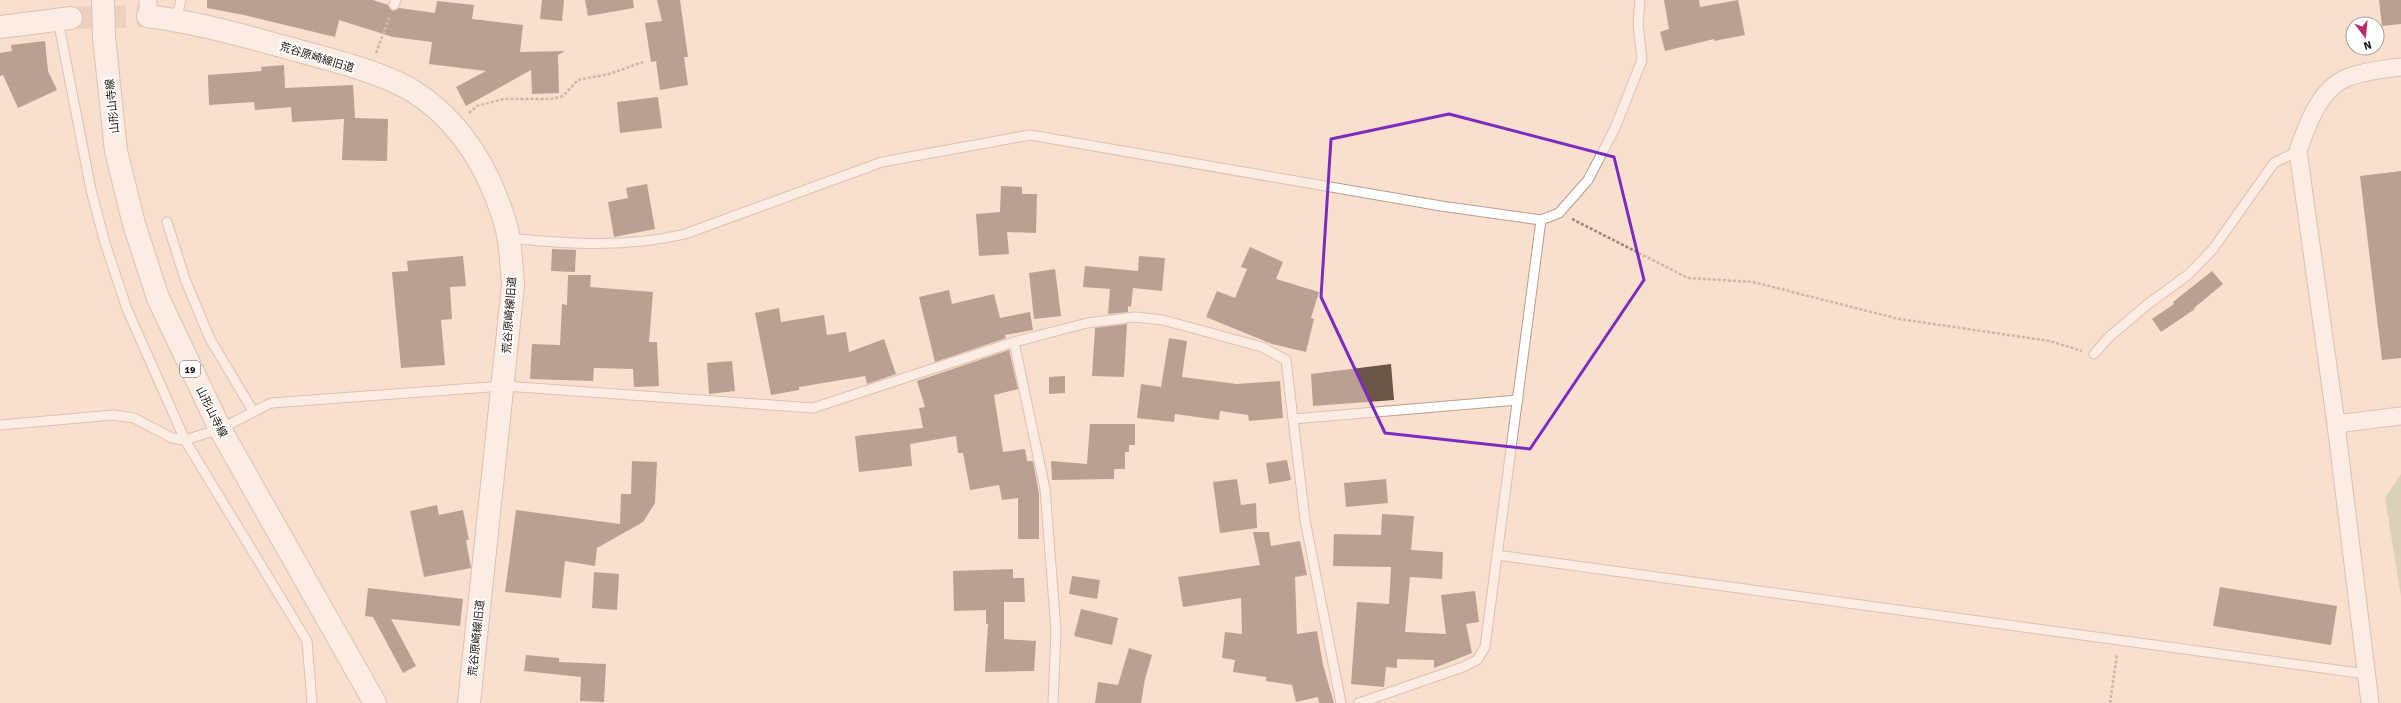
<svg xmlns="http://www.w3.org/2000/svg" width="2401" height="703" font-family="Signika,'Noto Sans JP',sans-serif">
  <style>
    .green { fill: #b6bfa0 }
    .building { fill: #6b5546 }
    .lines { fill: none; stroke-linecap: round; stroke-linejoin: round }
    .secondary-tunnel { stroke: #d8c1b1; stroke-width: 22; stroke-dasharray: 22 11; stroke-linecap: butt }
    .lane-casing { stroke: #b79e8e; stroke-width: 11 }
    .street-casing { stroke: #b79e8e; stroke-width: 19 }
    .secondary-casing { stroke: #b79e8e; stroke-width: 24 }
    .primary-casing { stroke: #b79e8e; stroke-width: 24 }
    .path { stroke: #978579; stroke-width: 2.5; stroke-dasharray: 3 2; stroke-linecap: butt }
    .lane { stroke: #fff; stroke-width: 9 }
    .street { stroke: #fff; stroke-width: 17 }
    .secondary { stroke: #fff; stroke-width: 22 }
    .primary { stroke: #fff; stroke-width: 22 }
    .marked { fill: none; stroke: #7b2cbf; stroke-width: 3; stroke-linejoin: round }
    .labels { text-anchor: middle; stroke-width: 4; stroke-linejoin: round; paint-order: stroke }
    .shield { fill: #fff; stroke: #615a57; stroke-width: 1 }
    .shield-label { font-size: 10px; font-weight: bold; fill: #1d140f }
    .street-label { font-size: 11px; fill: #1d140f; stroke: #fff }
  </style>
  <rect width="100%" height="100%" fill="#f9dfce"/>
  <path class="green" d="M2401,474V596L2385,498Z"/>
  <g class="building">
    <path d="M207,0H373L388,5L392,11L399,8L435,13L437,1L474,5L472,19L523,25L520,52L565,51L558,55L559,93L532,94L531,70L466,106L456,87L486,71L429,64L432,42L393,37L339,20L335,37L244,15L207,8Z"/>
    <path d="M542,0H564L562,21L540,19Z"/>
    <path d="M585,0H633L634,8L588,16Z"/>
    <path d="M657,0H680L688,57H684L688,85L660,90L656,61L651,62L645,23L662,21Z"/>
    <path d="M1664,0H1699L1700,7L1738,0L1745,35L1714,41V39L1665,51L1660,32L1669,29Z"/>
    <path d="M2379,0H2401V24L2382,26Z"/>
    <path d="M45,41L48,71L57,90L18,108L3,75L0,76V53L12,51L11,45Z"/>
    <path d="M284,65L285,88L353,85L355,118L388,119L387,161L342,160L344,119L292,122L291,107L255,110L254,102L209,105L208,75L262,71L261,67Z"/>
    <path d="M658,97L662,128L620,133L617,102Z"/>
    <path d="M2401,171V358L2382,360L2360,176Z"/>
    <path d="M647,184L655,229L614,237L608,202L628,198L626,188Z"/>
    <path d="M1001,186L1022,187V194H1037L1036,233L1007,232L1009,254L979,256L976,214L1000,212Z"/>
    <path d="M1250,247L1283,262L1276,279L1319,292L1311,318L1314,319L1306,352L1272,344L1206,317L1217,291L1235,298L1247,269L1241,267Z"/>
    <path d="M552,249L576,250L575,272L551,271Z"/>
    <path d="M463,256L466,286L450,287L452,319L441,320L445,365L401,368L392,272L408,271L407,261Z"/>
    <path d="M1139,256L1165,258L1162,291L1133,288L1131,307L1128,306V312L1108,314L1110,289L1083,287L1085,266L1138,271Z"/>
    <path d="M1055,269L1061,316L1034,319L1029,273Z"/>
    <path d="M2212,271L2223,284L2194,308L2195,309L2161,332L2152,319L2174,304L2173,302Z"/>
    <path d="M568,275H591L590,287L653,292L649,342H657L659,386L634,387L633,369L594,368L593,381L530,379L532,344L560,345L562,304L567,305Z"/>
    <path d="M949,290L952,304L994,294L1000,318L1030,312L1033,330L1005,335L1006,338L935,362L919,297Z"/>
    <path d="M779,308L781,322L824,315L827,335L846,332L849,352L884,339L896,374L867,384L865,376L799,387V390L771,395L755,313Z"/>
    <path d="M1127,324L1124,377L1092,376L1095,328Z"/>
    <path d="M1169,338L1187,341L1182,377L1237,384L1280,381L1283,418L1249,421L1248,415L1220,411L1219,420L1175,414L1174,422L1137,418L1141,384L1161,387Z"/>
    <path d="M1009,350L1018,389L994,395L1003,452L1025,449L1027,461H1033L1039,494V539H1018V498L1002,500L999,485L970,490L963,453H958L956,436L910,444L912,466L859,472L855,436L923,428L919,408L925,407L917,381Z"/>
    <path d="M732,361L735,391L709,394L707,363Z"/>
    <path d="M1391,364L1394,400L1313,406L1311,374Z"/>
    <path d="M1065,376V393L1049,394V377Z"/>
    <path d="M1090,424H1135V445H1129V452H1125V469H1114V479L1052,480L1051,461L1087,464Z"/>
    <path d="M1287,460L1291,480L1269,484L1266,463Z"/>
    <path d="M632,461L657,462L655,503L643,522L597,548L595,566L565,561L561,598L505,592L516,510L620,524L621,494H631Z"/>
    <path d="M1237,479L1241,505L1256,503L1257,528L1220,533L1213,482Z"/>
    <path d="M1386,479L1388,503L1346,507L1344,483Z"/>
    <path d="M437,505L439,515L463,510L469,540H466L471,568L424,577L410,511Z"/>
    <path d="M1382,514L1414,516L1411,550L1443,552L1442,579L1410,577L1405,632L1446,634L1441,595L1475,591L1479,622L1466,624L1472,653L1434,668V660L1397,659V668L1386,667L1384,687L1351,684L1357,602L1389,604L1391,567L1333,566L1334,534L1381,535Z"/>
    <path d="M1253,532H1269L1271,546L1300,541L1307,575L1295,577L1297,634L1317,631L1323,665L1334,703H1319L1318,697L1296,702L1292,685L1266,681V677L1233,672L1235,660L1222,658L1225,632L1242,634L1241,598L1183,607L1178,577L1260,565Z"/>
    <path d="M1013,569V578H1024L1025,602H1004V639L1036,641L1034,671L985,672L988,624H986V610L954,611L953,571Z"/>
    <path d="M594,572L619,574L617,610L592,608Z"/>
    <path d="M1072,576L1100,580L1097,599L1069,594Z"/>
    <path d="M2220,587L2337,606L2331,645L2213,626Z"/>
    <path d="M368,588L463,599L460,626L391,619L416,666L403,673L373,617L365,616Z"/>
    <path d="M1081,609L1118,618L1112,645L1074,636Z"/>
    <path d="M1129,648L1152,655L1145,679L1141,703H1095L1098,682L1118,685Z"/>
    <path d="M526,655L559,658V662L606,664L604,702L580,701L581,677L524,671Z"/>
  </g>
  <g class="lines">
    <path class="secondary-tunnel" d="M71,18L148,16"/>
    <defs>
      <g id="lane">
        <path d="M394,5L396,0"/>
        <path d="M58,20L91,190L105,243L127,309L185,440L307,641L312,703"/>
        <path d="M176,20L181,0"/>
        <path d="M167,222L185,279L210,339L253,411"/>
        <path d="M509,238C568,244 627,248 685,234L882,162L1030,135L1441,206L1541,220L1559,213L1588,180L1615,128L1642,60L1638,24L1640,0"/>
        <path d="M1014,342L1045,489L1056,630L1053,703"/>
        <path d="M2094,354L2109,337L2148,304L2189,274L2213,249L2274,163L2298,151"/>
        <path d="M1293,419L1518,400"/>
        <path d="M0,425L113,415L134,418L172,438L185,440L220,429L271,403L503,386L813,408L1014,342L1087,323L1135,317L1163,320L1262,347L1286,360L1305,520L1341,703"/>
        <path d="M1497,555L2366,674"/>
        <path d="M1359,703L1463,667L1477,660L1485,647L1541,220"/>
      </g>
      <g id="street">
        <path d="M148,0V16"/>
        <path d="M2336,424L2401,416"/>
        <path d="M2370,703L2336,424L2298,151C2307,125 2320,87 2349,77C2365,71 2384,69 2401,67"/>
      </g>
      <g id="secondary">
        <path d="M148,16C200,23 249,37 299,51C333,60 383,73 413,91C454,117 480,155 497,199C502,212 507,226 509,240C511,255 512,270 513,285L469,703"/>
        <path d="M0,27L71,18"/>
      </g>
      <path id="primary" d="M103,0L104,37L116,151L134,224L158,298L220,429L375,703"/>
    </defs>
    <use href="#lane" class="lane-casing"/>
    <use href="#street" class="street-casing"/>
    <use href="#secondary" class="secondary-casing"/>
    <use href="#primary" class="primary-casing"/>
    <g class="path">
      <path d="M376,53L389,18"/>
      <path d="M469,113L477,106L504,99H551L563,96L578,80L609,74L643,62"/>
      <path d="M1572,219L1688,278L1753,282L1899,319L2050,341L2082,351"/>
      <path d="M2110,703L2117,654"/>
    </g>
    <use href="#lane" class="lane"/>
    <use href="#street" class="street"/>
    <use href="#secondary" class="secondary"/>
    <use href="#primary" class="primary"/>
  </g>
  <path d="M0 0H2401V703H0ZM1449,114L1614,157L1644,280L1530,449L1385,433L1321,297L1331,139Z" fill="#f9dfce" fill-opacity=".55" fill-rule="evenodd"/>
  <path class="marked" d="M1449,114L1614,157L1644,280L1530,449L1385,433L1321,297L1331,139Z"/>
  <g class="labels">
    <rect class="shield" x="180" y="361" width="20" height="16" rx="3"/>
    <g class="shield-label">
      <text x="190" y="373">19</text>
    </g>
    <g class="street-label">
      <text transform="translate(317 57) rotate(17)" y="4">荒谷原崎線旧道</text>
      <text transform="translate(112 106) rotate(-96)" y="4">山形山寺線</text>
      <text transform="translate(509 315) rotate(-86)" y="4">荒谷原崎線旧道</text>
      <text transform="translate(212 412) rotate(63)" y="4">山形山寺線</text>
      <text transform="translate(476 638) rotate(-84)" y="4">荒谷原崎線旧道</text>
    </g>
  </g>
  <g transform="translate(2365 36) rotate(164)"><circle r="19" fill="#ffffff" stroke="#a5a19f"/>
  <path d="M0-3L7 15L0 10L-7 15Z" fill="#b9306e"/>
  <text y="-6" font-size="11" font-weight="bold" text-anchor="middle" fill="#1d140f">N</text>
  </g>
</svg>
